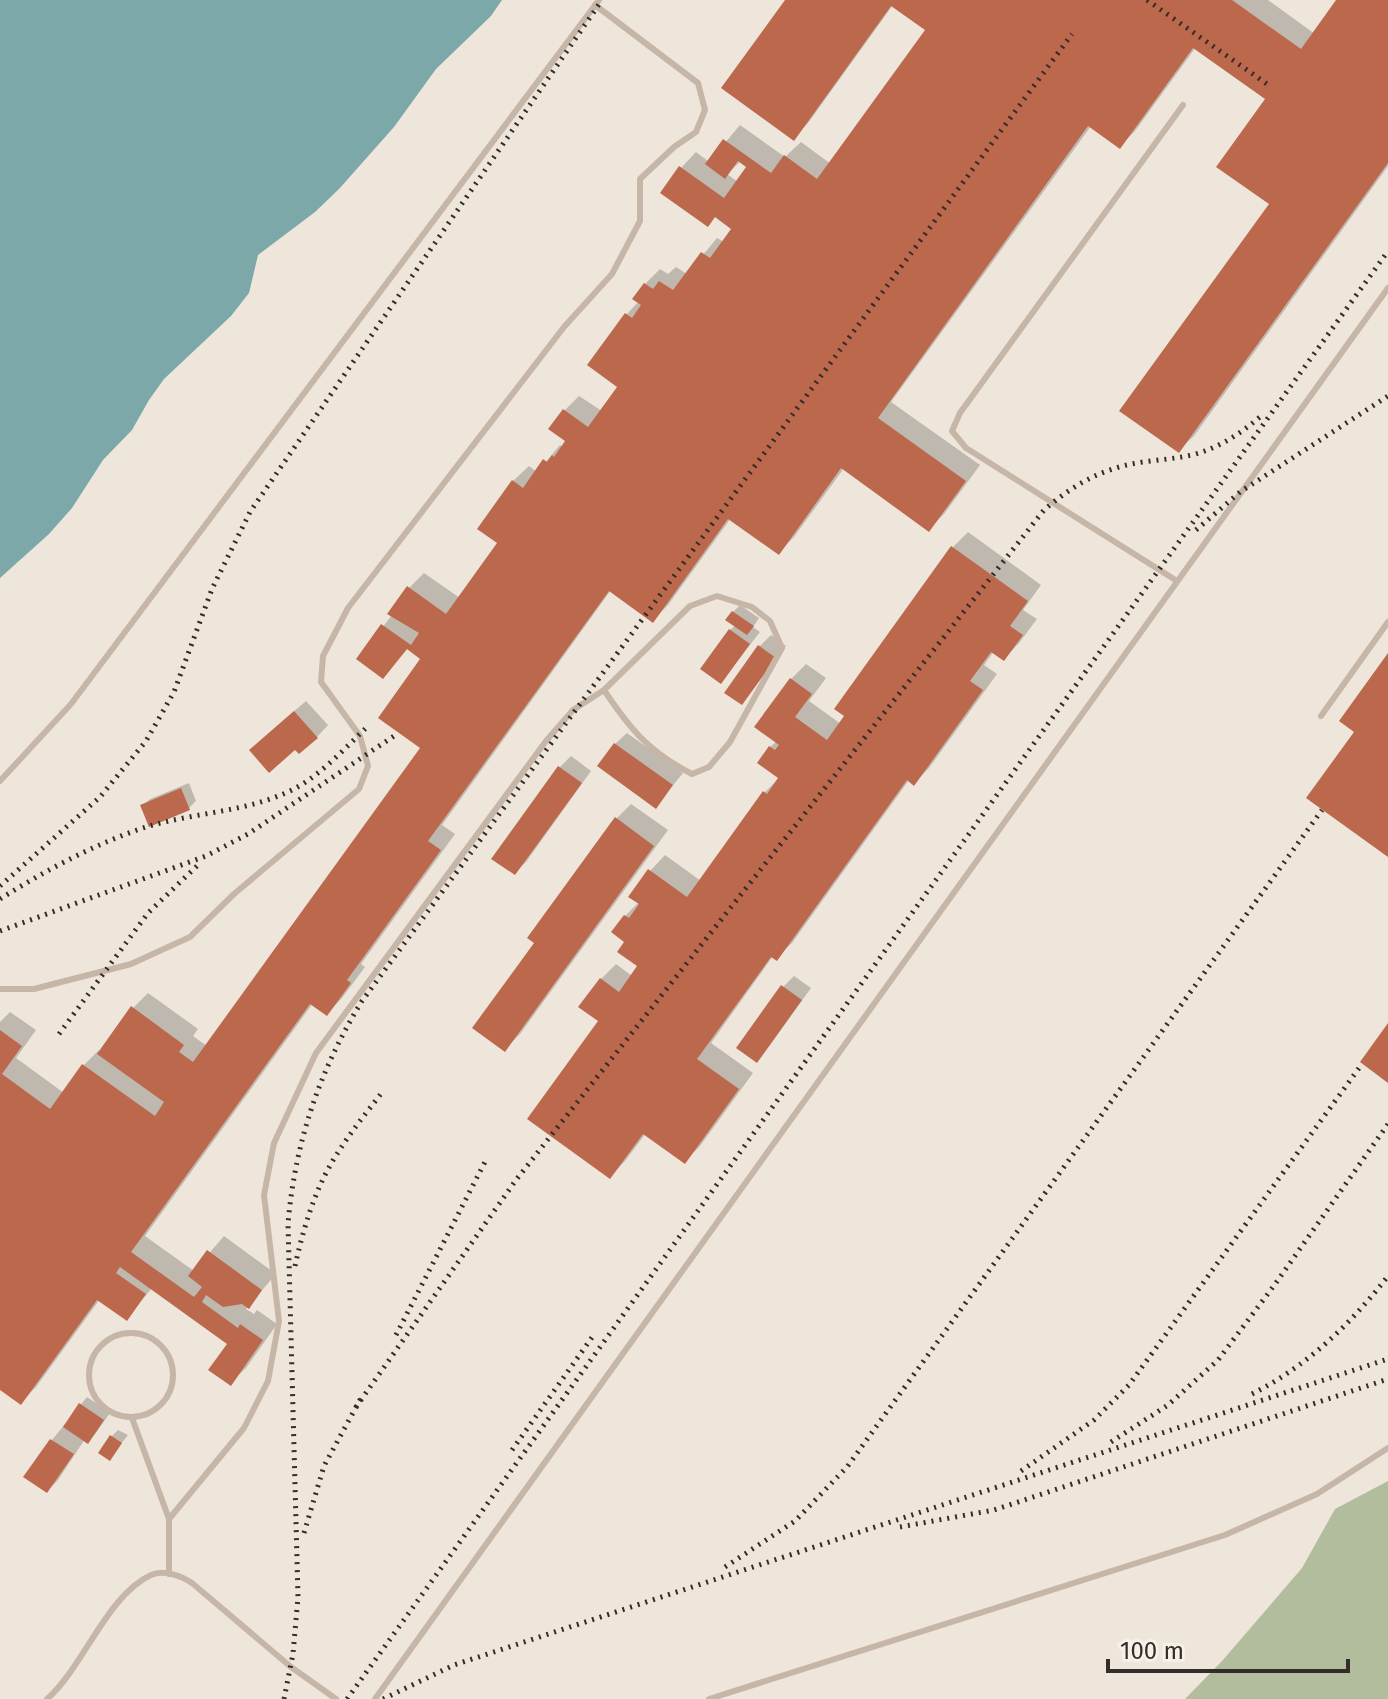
<svg xmlns="http://www.w3.org/2000/svg" width="1388" height="1699" font-family="'Fira Sans',sans-serif">
  <style>
    .green { fill: #b2bd9d }
    .water { fill: #7da8aa }
    .shadow { fill: #0003; fill-rule: evenodd }
    .building { fill: #bb684d }
    .lines { fill: none; stroke-linecap: round; stroke-linejoin: round }
    .service { stroke: #c6b6a8; stroke-width: 6 }
    .rail { stroke: #342c28; stroke-width: 5; stroke-dasharray: 2 6; stroke-linecap: butt }
  </style>
  <rect width="100%" height="100%" fill="#efe6db"/>
  <path class="green" d="M1388,1481V1699H1185L1222,1661L1302,1568L1335,1509Z"/>
  <path class="water" d="M0,0H502L491,16L436,69L394,127L339,189L315,212L258,255L249,293L231,316L164,379L149,400L132,430L103,460L72,508L49,534L0,578Z"/>
  <g class="shadow">
    <path d="M787,0H1268L1315,34L1339,0H1388V166L1194,436L1178,451L1272,204L1268,99L1196,47L1135,131L1120,146L1091,126L891,402L980,465L944,514L929,529L844,468L794,537L779,552L731,518L668,605L653,620L611,590L442,825L455,834L361,964L365,967L342,998L327,1014L313,1003L145,1236L194,1271L224,1236L276,1274L246,1309L254,1314L257,1310L277,1324L246,1368L230,1383L229,1343L152,1288L127,1318L100,1299L36,1387L21,1402L0,1387V1022L10,1012L36,1030L16,1058L64,1093L84,1065L99,1050L101,1052L133,1008L148,993L198,1029L193,1036L207,1046L423,748V659L408,648L382,676L358,659L392,615L409,588L424,573L460,598L500,543L513,481L529,466L537,472L560,445L563,447L568,441L564,411L579,396L602,411L620,386L590,365L627,314L639,301L645,284L660,269L668,274L676,267L687,274L717,238L724,242L734,228L681,168L696,152L709,162L740,125L785,157L801,142L831,164L928,30L893,5L808,123L793,138ZM741,161L749,166L738,182L727,174Z"/>
    <path d="M968,532L1041,585L1023,610L1037,619L1019,643L1004,659L994,651L984,665L997,674L929,768L914,783L909,780L792,943L776,958L773,956L711,1043L753,1073L700,1146L685,1161L646,1133L625,1161L610,1177L600,1021L601,979L616,964L632,976L640,966L627,941L625,916L639,902L650,871L665,855L701,881L765,792L780,777L770,747L777,741L791,679L806,664L826,678L809,701L841,724L953,547Z"/>
    <path d="M740,605L759,618L753,627L760,632L721,682L730,630L736,625L733,612Z"/>
    <path d="M771,635L786,646L742,703L760,646Z"/>
    <path d="M306,701L328,725L317,737L299,751L296,747L262,739Z"/>
    <path d="M627,733L683,773L656,806L615,744Z"/>
    <path d="M571,756L591,771L526,862L514,873L494,858L560,767Z"/>
    <path d="M189,783L196,801L189,808L143,806L150,799Z"/>
    <path d="M631,804L668,830L520,1034L505,1049L616,819Z"/>
    <path d="M794,976L811,988L767,1049L756,1060L783,987Z"/>
    <path d="M87,1397L110,1413L95,1434L88,1441L85,1439L58,1480L47,1491L26,1477L52,1440Z"/>
    <path d="M118,1430L128,1435L110,1458L111,1437Z"/>
  </g>
  <g class="building">
    <path d="M785,0H1232L1301,49L1336,0H1388V163L1179,453L1119,411L1269,204L1216,167L1265,99L1193,48L1120,149L1088,126L878,418L966,481L929,532L841,468L779,555L728,519L653,623L609,591L428,841L441,850L347,980L351,983L327,1016L310,1004L131,1252L194,1297L202,1287L188,1276L207,1250L262,1290L249,1309L242,1304L223,1307L206,1295L202,1302L238,1328L240,1324L263,1340L231,1386L208,1370L227,1344L120,1267L116,1273L146,1294L127,1321L97,1300L21,1405L0,1390V1030L22,1046L2,1074L50,1109L82,1064L155,1116L164,1102L97,1054L131,1006L184,1045L179,1052L193,1062L420,748L378,718L420,659L407,649L383,679L356,659L381,624L411,645L419,633L387,614L407,586L446,614L497,543L477,529L512,480L523,488L543,459L547,462L552,455L554,457L565,441L548,429L563,409L588,427L617,387L587,365L625,313L632,318L641,305L632,299L644,283L653,289L659,281L673,290L701,252L710,258L731,229L715,217L708,227L660,193L679,166L724,198L746,167L738,161L725,179L705,164L723,139L771,173L784,155L817,179L925,30L891,6L794,141L721,88Z"/>
    <path d="M951,546L1028,601L1010,626L1023,635L1004,661L991,652L970,681L983,690L914,786L907,780L777,961L771,957L697,1059L739,1089L685,1164L643,1134L610,1179L527,1119L598,1021L578,1007L600,978L619,992L637,966L617,952L624,942L611,932L624,915L629,918L639,904L628,897L648,869L687,897L763,791L767,794L778,778L757,763L769,746L775,750L779,745L754,727L790,678L812,694L795,717L827,740L844,716L834,709Z"/>
    <path d="M732,611L754,626L747,635L725,620Z"/>
    <path d="M729,629L750,644L721,684L700,669Z"/>
    <path d="M758,645L776,658L742,705L724,693Z"/>
    <path d="M1388,653V857L1306,798L1354,732L1339,721Z"/>
    <path d="M294,711L318,738L299,754L295,750L269,773L249,750Z"/>
    <path d="M614,743L673,785L656,809L597,766Z"/>
    <path d="M558,766L582,783L515,875L491,859Z"/>
    <path d="M181,788L190,810L149,827L140,805Z"/>
    <path d="M615,817L654,846L505,1052L472,1028L534,943L527,938Z"/>
    <path d="M781,985L802,1000L757,1063L736,1048Z"/>
    <path d="M1388,1023V1083L1360,1062Z"/>
    <path d="M79,1403L104,1420L88,1444L63,1427Z"/>
    <path d="M110,1435L122,1443L110,1461L98,1453Z"/>
    <path d="M50,1439L74,1454L47,1493L23,1477Z"/>
  </g>
  <g class="lines">
    <g class="service">
      <path d="M1177,581L966,448L952,431L960,413L1183,105"/>
      <path d="M1321,716L1388,622"/>
      <path d="M0,781L71,704L599,0"/>
      <path d="M0,989H34L131,964L190,937L234,894L359,789L368,766L360,736L321,682L323,656L348,608L564,327L612,274L640,221V179L674,147L696,132L705,110L698,83L595,5"/>
      <circle cx="131" cy="1375" r="42"/>
      <path d="M132,1418L169,1519"/>
      <path d="M169,1574V1519L244,1428L268,1381L279,1321L264,1195L274,1143L316,1053L546,741L573,710L604,690L690,606L717,596L752,607L770,621L782,648L730,742L709,767L692,774C649,752 630,729 604,690"/>
      <path d="M47,1699C83,1668 107,1595 151,1575C164,1569 181,1576 192,1583L291,1667L336,1699"/>
      <path d="M375,1699L1388,288"/>
      <path d="M709,1699L1225,1535L1317,1494L1388,1448"/>
    </g>
    <g class="rail">
      <path d="M1147,0L1267,84"/>
      <path d="M1196,530L1240,492L1388,396"/>
      <path d="M0,886L100,797L146,741L174,692L212,589L250,512L602,0"/>
      <path d="M0,899C43,872 89,847 137,830C188,812 243,814 292,790C320,776 344,749 367,727"/>
      <path d="M0,931L206,856L248,834L394,736"/>
      <path d="M59,1034L148,913L198,865"/>
      <path d="M295,1266C304,1226 316,1185 339,1151C352,1130 368,1111 383,1091"/>
      <path d="M396,1335L487,1158"/>
      <path d="M1252,1394C1307,1366 1350,1325 1388,1276"/>
      <path d="M356,1407L516,1180L1044,510C1065,492 1087,477 1113,469C1138,460 1165,461 1192,455C1219,448 1240,434 1261,416"/>
      <path d="M1111,1442L1168,1405L1218,1360L1273,1287L1388,1124"/>
      <path d="M512,1450L593,1336"/>
      <path d="M1021,1471L1094,1420L1129,1385L1362,1064"/>
      <path d="M900,1527L994,1510L1388,1379"/>
      <path d="M304,1533L324,1466L361,1398"/>
      <path d="M725,1567L795,1521L847,1467L1322,810"/>
      <path d="M284,1699L293,1654L298,1597L288,1224C295,1143 319,1071 362,1001L1072,34"/>
      <path d="M347,1699L1388,251"/>
      <path d="M383,1699L454,1665L1388,1359"/>
    </g>
  </g>
  <path d="M1108 1659v12h240v-12" fill="none" stroke="#342c28" stroke-width="4"/>
  <text x="1120" y="1659" font-size="24" fill="#342c28" stroke="#f7f0e7" stroke-width="6" paint-order="stroke">100 m</text>
</svg>
